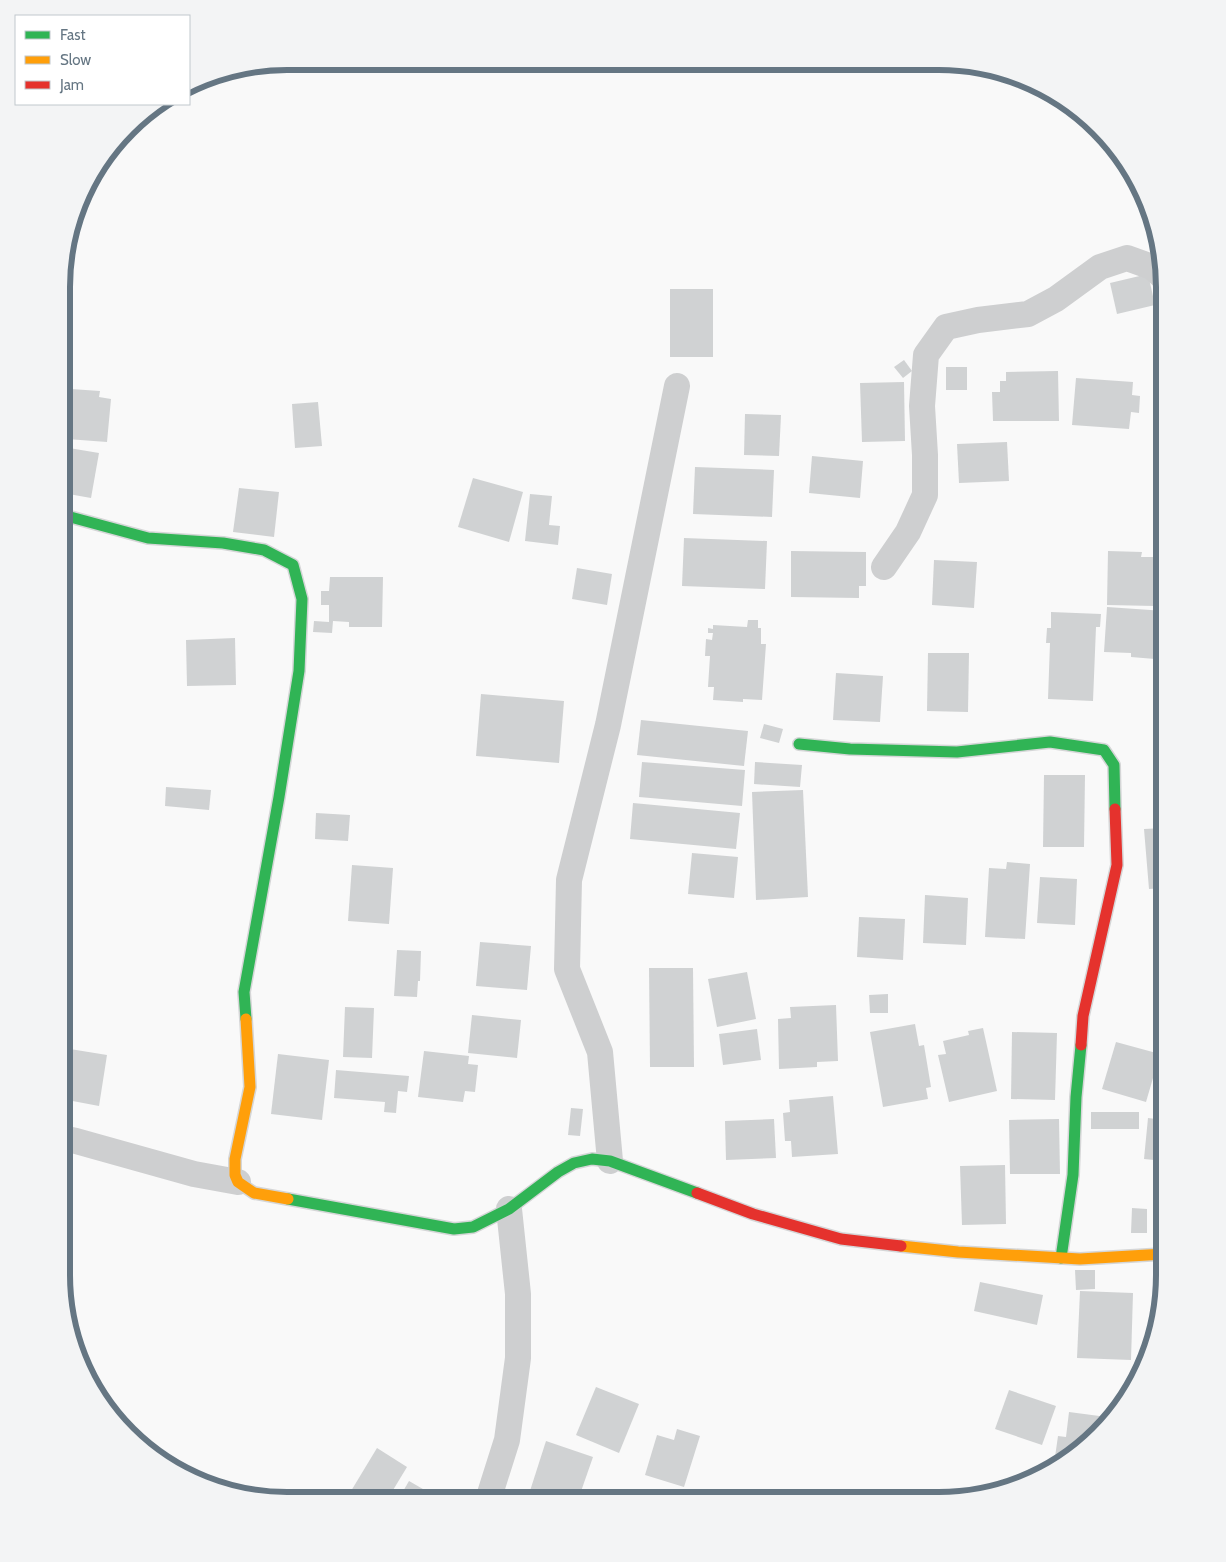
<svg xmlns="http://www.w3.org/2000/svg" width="1226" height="1562" font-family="Cabin,sans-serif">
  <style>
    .building { fill: #d0d2d3 }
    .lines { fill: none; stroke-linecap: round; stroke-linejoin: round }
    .fast-casing { stroke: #d5d6d7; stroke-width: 14 }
    .slow-casing { stroke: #d5d6d7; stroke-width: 14 }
    .jam-casing { stroke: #d5d6d7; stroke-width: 14 }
    .street { stroke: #cecfd0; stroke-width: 26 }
    .fast { stroke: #30b455; stroke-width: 11 }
    .slow { stroke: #ff9f0a; stroke-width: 11 }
    .jam { stroke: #e5322d; stroke-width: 11 }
    .rim { fill: none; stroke: #657683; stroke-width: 6 }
  </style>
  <rect width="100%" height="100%" fill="#f9f9f9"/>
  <g class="building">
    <path d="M1148,274L1155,305L1117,314L1110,283Z"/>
    <rect x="670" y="289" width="43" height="68"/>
    <path d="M904,360L912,371L903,378L894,367Z"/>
    <rect x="946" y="367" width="21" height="23"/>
    <path d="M1058,371L1059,421H993L992,392H1000V381H1006V372Z"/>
    <path d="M1076,378L1133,382L1132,395L1140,396L1139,413L1131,412L1129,429L1072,425Z"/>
    <path d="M904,382L905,441L862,442L860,383Z"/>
    <path d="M71,389L100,391L99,397L111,399L107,442L67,439Z"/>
    <path d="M318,402L322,446L295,448L292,404Z"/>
    <path d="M745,414L781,415L779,456L744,455Z"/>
    <path d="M1007,442L1009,481L959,483L957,444Z"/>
    <path d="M63,447L99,453L91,498L63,493Z"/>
    <path d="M812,456L863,461L860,498L809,493Z"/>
    <path d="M695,467L774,470L772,517L693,514Z"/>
    <path d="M473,478L523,492L509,542L458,527Z"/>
    <path d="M239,488L279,492L274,537L233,532Z"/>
    <path d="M530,494L552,496L549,525L560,526L558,545L525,541Z"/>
    <path d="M684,538L767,541L765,589L682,586Z"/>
    <path d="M791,551L866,552V586H859V598L791,597Z"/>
    <path d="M1108,551L1142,552L1141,557H1156L1155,606L1107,605Z"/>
    <path d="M934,560L977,562L974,608L932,605Z"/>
    <path d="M577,568L612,574L607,605L572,599Z"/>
    <path d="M330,577H383L382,627H349V622L333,621L332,633L313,632L314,621L329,622V605H321V591H329Z"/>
    <path d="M1107,607L1165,611V656L1155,655V659L1131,657V653L1104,652Z"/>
    <path d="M1051,612L1101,614L1100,627H1096L1093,701L1048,699L1050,643H1046L1047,628H1051Z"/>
    <path d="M748,620H758V628H761V644H766L762,700L743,699V702L713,700L714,687H708L710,656H705L706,639L712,640L713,633H708V628L713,629V625L747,627Z"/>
    <path d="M235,638L236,685L187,686L186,640Z"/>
    <path d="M928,653H969L968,712L927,711Z"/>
    <path d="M836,673L883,676L880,722L833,720Z"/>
    <path d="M481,694L564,701L559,763L476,756Z"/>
    <path d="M641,720L748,731L744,766L637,755Z"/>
    <path d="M764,724L783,729L779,743L760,738Z"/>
    <path d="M642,762L745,770L742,806L639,797Z"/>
    <path d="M755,762L802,765L800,787L754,784Z"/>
    <path d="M1044,775H1085L1084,847H1043Z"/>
    <path d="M166,787L211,790L209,810L165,806Z"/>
    <path d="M803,790L808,897L756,900L752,792Z"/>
    <path d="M633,803L740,813L736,849L630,839Z"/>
    <path d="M316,813L350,815L348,841L315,839Z"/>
    <path d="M1164,828V888L1149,889L1144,829Z"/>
    <path d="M692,853L738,857L734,898L688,894Z"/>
    <path d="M1007,862L1030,864L1025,939L985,937L989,868L1006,869Z"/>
    <path d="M352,865L393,868L389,924L348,921Z"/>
    <path d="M1040,877L1077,879L1075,925L1037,923Z"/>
    <path d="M925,895L968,898L966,945L923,943Z"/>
    <path d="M859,917L905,919L903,960L857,957Z"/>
    <path d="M1163,920H1164V960L1157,958Z"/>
    <path d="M480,942L531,946L527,990L476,986Z"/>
    <path d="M397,950L421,951L420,981H418L417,997L394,996Z"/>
    <path d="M649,968H693L694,1067H650Z"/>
    <path d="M747,972L756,1019L717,1027L708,979Z"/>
    <path d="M888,994V1013H870L869,995Z"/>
    <path d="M836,1005L838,1061L817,1062V1067L779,1069L778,1019L791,1018L790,1007Z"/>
    <path d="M345,1007L374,1008L372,1058L343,1057Z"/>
    <path d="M472,1015L521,1020L517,1058L468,1053Z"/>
    <path d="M915,1024L919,1046L924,1045L931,1087L926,1088L928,1099L883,1107L870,1032Z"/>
    <path d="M983,1028L997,1091L949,1102L938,1055L946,1054L943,1041L969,1035L968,1031Z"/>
    <path d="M757,1029L761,1060L723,1065L719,1034Z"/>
    <path d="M1012,1032L1057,1033L1055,1100L1011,1099Z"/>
    <path d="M1116,1042L1160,1054L1146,1102L1102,1089Z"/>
    <path d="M70,1049L107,1055L99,1106L62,1099Z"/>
    <path d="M424,1051L469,1056L468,1064L478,1065L475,1092L465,1091L463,1102L418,1097Z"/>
    <path d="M278,1054L329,1060L322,1120L271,1114Z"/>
    <path d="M336,1070L409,1076L407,1092L398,1091L396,1113L384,1112L385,1102L334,1098Z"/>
    <path d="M833,1096L838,1154L792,1157L791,1141H785L783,1113L790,1112L789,1100Z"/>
    <path d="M571,1108L583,1109L580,1136L568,1135Z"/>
    <rect x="1091" y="1112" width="48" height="17"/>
    <path d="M1148,1118L1164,1120V1161L1144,1159Z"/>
    <path d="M774,1119L776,1158L726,1160L725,1121Z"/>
    <path d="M1059,1119L1060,1174H1010L1009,1120Z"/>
    <path d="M1005,1165L1006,1224L962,1225L960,1166Z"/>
    <path d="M1132,1208L1147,1209V1233H1131Z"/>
    <path d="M1075,1270H1095V1289L1076,1290Z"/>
    <path d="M980,1282L1043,1295L1037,1325L974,1311Z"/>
    <path d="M1080,1291L1133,1293L1131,1360L1077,1358Z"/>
    <path d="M596,1387L639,1404L619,1453L576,1435Z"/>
    <path d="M1009,1390L1056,1406L1042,1445L995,1429Z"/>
    <path d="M1069,1412L1107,1417V1419L1065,1458L1055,1457L1058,1436L1066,1437Z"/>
    <path d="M677,1429L700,1436L684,1487L645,1475L657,1435L674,1440Z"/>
    <path d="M546,1441L593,1457L578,1500H547L529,1494Z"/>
    <path d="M377,1448L407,1467L387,1500H355L348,1496Z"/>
    <path d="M409,1481L442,1500H398Z"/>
    <path d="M677,1490L712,1500H674Z"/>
  </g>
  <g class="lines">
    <defs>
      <g id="fast">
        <path d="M63,515L148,538L223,543L264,550L293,565L302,599L299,671L279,797L244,992L246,1019"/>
        <path d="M799,744L850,749L957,752L1050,742L1104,750L1114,765L1115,809"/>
        <path d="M288,1199L454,1229L473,1227L509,1209L558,1172L574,1163L592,1159L610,1161L697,1193"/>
        <path d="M1061,1258L1073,1175L1076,1097L1081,1045"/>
      </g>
      <g id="slow">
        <path d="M246,1019L250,1087L235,1159V1175L238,1182L254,1193L288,1199"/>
        <path d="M901,1246L958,1252L1080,1259L1164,1254"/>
      </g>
      <g id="jam">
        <path d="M1081,1045L1083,1016L1117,865L1115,809"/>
        <path d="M697,1193L753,1214L841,1239L901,1246"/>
      </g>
    </defs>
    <use href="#fast" class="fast-casing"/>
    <use href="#slow" class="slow-casing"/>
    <use href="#jam" class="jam-casing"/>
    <g class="street">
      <path d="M884,567L908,532L925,495V455L922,406L926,355L946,327L978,320L1028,314L1056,299L1100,267L1127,258L1152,267L1164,278"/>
      <path d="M62,1138L76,1141L194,1174L238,1182"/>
      <path d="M610,1161L600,1052L567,969L569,880L608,725L677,386"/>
      <path d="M488,1500L507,1440L518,1358V1294L509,1209"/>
    </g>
    <use href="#fast" class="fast"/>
    <use href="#slow" class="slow"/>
    <use href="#jam" class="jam"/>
  </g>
  <path d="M0 0H1226V1562H0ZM287 70H939A217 217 0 0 1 1156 287V1275A217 217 0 0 1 939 1492H287A217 217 0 0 1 70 1275V287A217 217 0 0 1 287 70Z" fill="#f3f4f5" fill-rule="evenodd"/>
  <path class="rim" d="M287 70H939A217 217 0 0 1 1156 287V1275A217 217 0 0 1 939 1492H287A217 217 0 0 1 70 1275V287A217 217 0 0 1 287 70Z"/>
  <rect x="15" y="15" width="175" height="90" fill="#ffffff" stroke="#c1c8cd"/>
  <rect x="25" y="31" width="25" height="8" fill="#30b455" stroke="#c1c8cd"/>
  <text x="60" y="40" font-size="15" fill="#657683">Fast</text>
  <rect x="25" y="56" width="25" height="8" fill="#ff9f0a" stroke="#c1c8cd"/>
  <text x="60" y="65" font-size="15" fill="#657683">Slow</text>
  <rect x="25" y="81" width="25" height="8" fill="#e5322d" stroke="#c1c8cd"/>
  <text x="60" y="90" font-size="15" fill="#657683">Jam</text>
</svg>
